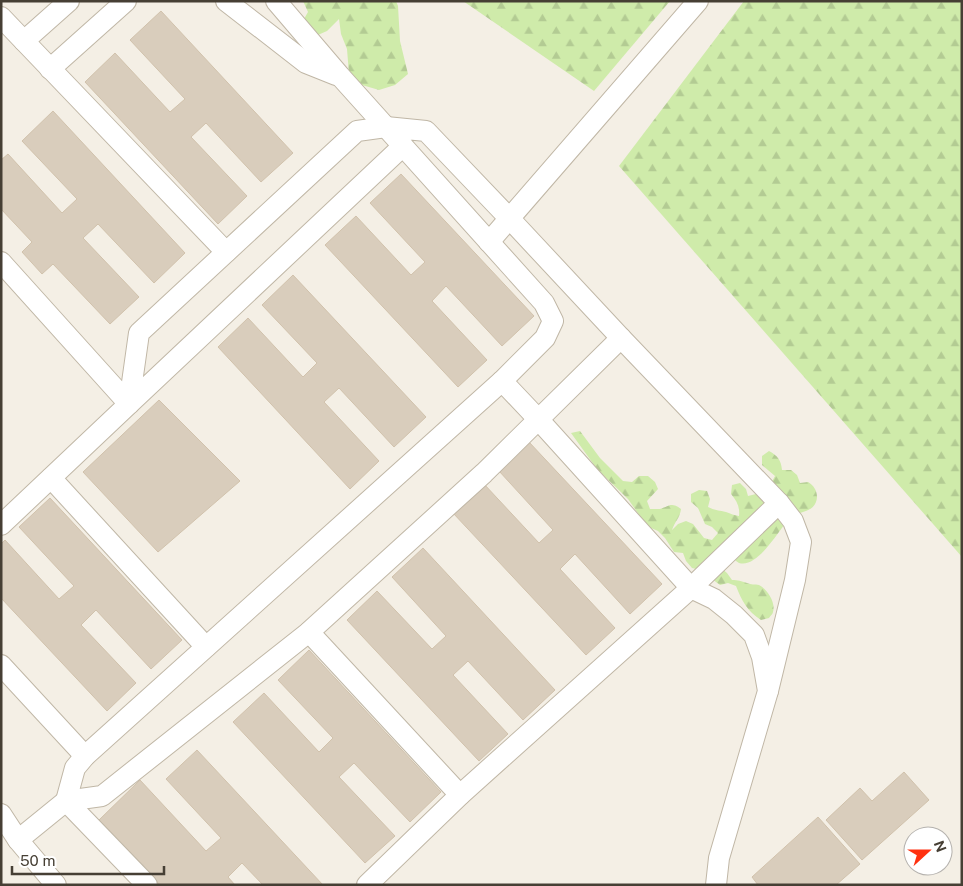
<svg xmlns="http://www.w3.org/2000/svg" width="963" height="886" font-family="'Public Sans',sans-serif">
  <style>
    .forest { fill: url(#forest-firs) }
    .building { fill: #d9cdbc; stroke: #d1c2ac }
    .lines { fill: none; stroke-linecap: round; stroke-linejoin: round }
    .minor-casing { stroke: #c0b7a6; stroke-width: 22 }
    .minor { stroke: #fff; stroke-width: 20 }
  </style>
  <defs>
    <pattern id="forest-firs" width="22" height="20" patternUnits="userSpaceOnUse" patternTransform="scale(1.25)"><rect width="22" height="20" fill="#cfebaa"/><path d="M5 1l3.5 6h-7zM16 11l3.5 6h-7z" fill="#b3cb93"/></pattern>
  </defs>
  <rect width="100%" height="100%" fill="#f4efe5"/>
  <g class="forest">
    <path d="M303,1H396L398,6L400,41L408,74L395,85L379,90L362,85L349,74L347,49L341,34L339,19L327,31L311,38L300,26L308,12Z"/>
    <path d="M463,1H670L594,91Z"/>
    <path d="M744,1H962V557L619,166Z"/>
    <path d="M580,431L600,458L623,481L632,482L639,476H648L655,482L658,489L647,501L650,509C653,509 658,509 660,509C670,506 671,502 681,509C680,518 675,521 672,530L678,524L686,521L693,524L704,538L712,540L718,533L712,527L705,524L698,508L691,502V494L699,490L707,491L710,499L708,507C716,511 719,510 726,512C731,514 734,515 739,516C740,507 737,501 731,494L732,485L740,483L746,489L748,496L756,494L765,495L775,476L762,465V456L769,451C778,456 781,460 782,470H791L797,475L800,483L808,482C815,486 819,494 816,502C812,513 798,511 790,518C779,529 758,569 739,563C737,562 735,560 733,558L721,568L727,573L732,580C738,580 741,581 747,583C751,585 755,584 759,585C767,589 776,602 773,612C773,614 770,616 769,618L761,620C747,611 742,601 736,586L728,583L720,585L700,570L692,568L686,561L683,553L674,552L665,538L658,531L651,528L644,522L628,499L597,469L571,433Z"/>
  </g>
  <g class="building">
    <path d="M161,11L293,153L261,182L206,123L191,137L247,196L218,224L85,82L115,53L170,112L185,99L130,40Z"/>
    <path d="M53,111L185,253L154,283L98,224L83,238L139,297L110,324L53,264L42,274L22,252L32,242L1,209V160L8,154L62,213L77,199L22,141Z"/>
    <path d="M401,174L534,316L502,346L446,286L432,301L487,360L458,387L325,245L356,216L411,275L425,262L370,203Z"/>
    <path d="M293,275L426,417L394,447L339,388L324,402L379,461L350,489L218,347L248,318L303,377L317,363L262,305Z"/>
    <path d="M159,400L240,481L158,552L83,472Z"/>
    <path d="M529,442L662,584L630,614L575,554L560,569L615,628L586,655L453,513L484,484L539,543L553,530L499,471Z"/>
    <path d="M50,498L182,640L151,669L96,610L81,625L136,683L107,711L1,598V544L5,540L59,599L74,586L19,527Z"/>
    <path d="M423,548L555,690L523,720L468,661L453,675L508,734L479,761L347,620L377,591L432,649L446,636L392,577Z"/>
    <path d="M309,650L441,792L410,822L354,763L339,777L395,836L365,863L233,722L264,693L319,752L333,738L278,680Z"/>
    <path d="M197,750L323,885H263L242,863L228,877L235,885H160L99,820L140,780L206,851L221,838L166,779Z"/>
    <path d="M904,772L929,800L862,860L826,820L860,788L872,801Z"/>
    <path d="M818,817L860,864L836,885H758L752,877Z"/>
  </g>
  <g class="lines">
    <defs>
      <g id="minor">
        <path d="M226,1L306,63L336,75"/>
        <path d="M276,1L340,76L544,303L553,321L545,338L502,381L85,756L75,768L66,801L102,796L309,632L484,473L621,338"/>
        <path d="M1,17L226,252"/>
        <path d="M24,41L69,1"/>
        <path d="M50,69L126,1"/>
        <path d="M403,146L129,404L139,333L357,131L386,127L426,131L509,218L621,338L779,503L793,521L801,542L795,580L768,691"/>
        <path d="M489,242L698,1"/>
        <path d="M1,262L129,404L1,525"/>
        <path d="M502,381L538,419L691,588L714,599L734,615L754,635L762,657L768,691L719,858L716,885"/>
        <path d="M51,478L206,647"/>
        <path d="M309,632L460,795"/>
        <path d="M1,665L85,756"/>
        <path d="M1,814L18,840L56,885"/>
        <path d="M18,840L66,801L147,885"/>
        <path d="M367,885L460,795L691,588L779,503"/>
      </g>
    </defs>
    <use href="#minor" class="minor-casing"/>
    <use href="#minor" class="minor"/>
  </g>
  <rect width="963" height="886" fill="none" stroke="#463f34" stroke-width="5"/>
  <g transform="translate(928 851) rotate(69)"><circle r="24" fill="#ffffff" stroke="#b5b2ae"/>
  <path d="M0-4L9 19L0 12L-9 19Z" fill="#ff3110"/>
  <text y="-8" font-size="14" font-weight="bold" text-anchor="middle" fill="#463f34">N</text>
  </g>
  <path d="M12 866v8h152v-8" fill="none" stroke="#463f34" stroke-width="2.5"/>
  <text x="20" y="866" font-size="15" fill="#463f34" stroke="#ffffff" stroke-width="4" paint-order="stroke">50 m</text>
</svg>
